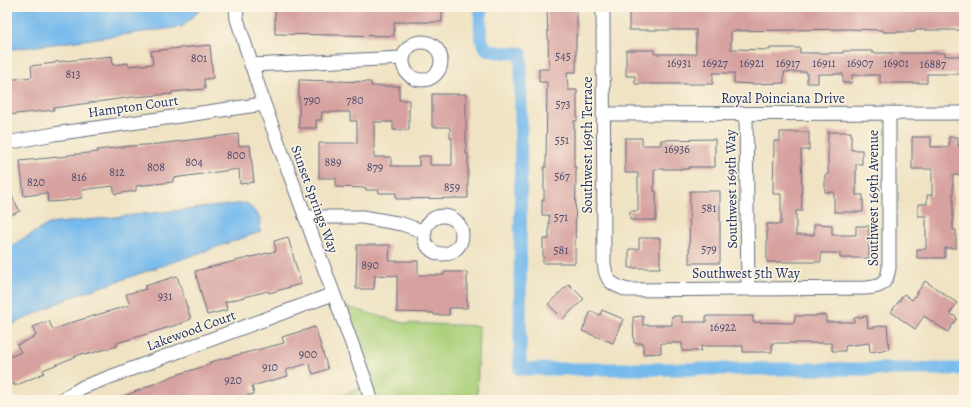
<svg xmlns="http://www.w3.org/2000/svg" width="971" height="407" font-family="Alegreya,serif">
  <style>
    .green { fill: #aad07a; stroke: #62806c }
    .water { fill: #76baec; stroke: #4874a5 }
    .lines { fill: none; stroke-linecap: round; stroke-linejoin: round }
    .canal { stroke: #76baec; stroke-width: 13 }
    .building { fill: #d6a19f }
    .street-casing { stroke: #656e81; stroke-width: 15 }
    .street { stroke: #fff; stroke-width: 13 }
    .labels { text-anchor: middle; stroke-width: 3; stroke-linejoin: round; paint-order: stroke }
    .number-label { font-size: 12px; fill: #4a4c6e }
    .street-label { font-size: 14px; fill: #1b2f5e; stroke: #fcf5e5 }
  </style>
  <rect width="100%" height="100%" fill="#fcf5e5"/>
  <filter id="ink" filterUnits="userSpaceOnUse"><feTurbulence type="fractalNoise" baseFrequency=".025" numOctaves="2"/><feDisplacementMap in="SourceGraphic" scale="8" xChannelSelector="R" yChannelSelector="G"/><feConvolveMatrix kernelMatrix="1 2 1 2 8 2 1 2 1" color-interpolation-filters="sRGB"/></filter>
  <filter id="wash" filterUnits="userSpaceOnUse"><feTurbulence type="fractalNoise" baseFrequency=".012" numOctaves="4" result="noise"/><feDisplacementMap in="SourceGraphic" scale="16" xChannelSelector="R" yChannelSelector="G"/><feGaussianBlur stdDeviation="0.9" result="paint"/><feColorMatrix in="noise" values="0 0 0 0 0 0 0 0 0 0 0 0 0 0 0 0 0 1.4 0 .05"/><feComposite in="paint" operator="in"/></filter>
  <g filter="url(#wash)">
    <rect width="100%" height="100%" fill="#efe3c3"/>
    <path class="green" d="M337,304L403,323L479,326L477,400H333L366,385Z"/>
    <g class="water">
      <path d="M7,7H203L182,27L7,50Z"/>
      <path d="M247,203L260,218V232L69,298L7,327V248L49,224Z"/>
    </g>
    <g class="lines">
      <path class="canal" d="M481,7C481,20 476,48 492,51C501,53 512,53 521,53L520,369H964"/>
    </g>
    <g id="blocks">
      <g class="building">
        <path d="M275,7H442V22H394V36L275,34Z"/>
        <path d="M547,7H577V35H576V72H567L568,90H577V121H574V167H576L575,263H543V239H549V215H542V200H544V167H546L547,82H539V69H549Z"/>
        <path d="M629,7H964V30H915V32H883V30L848,29L731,31V49L770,50V48H800V53H843V51H872V53H945V56H964V74H927V83H880V75H852V83H843V74H818V83H807V72H784V83L753,84L734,83V73H713V84H635V76H626V50H654V54H696V30H629Z"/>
        <path d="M210,45L213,78L204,79L205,89L172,92V94L133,97L53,108L54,110L7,115V80L32,77L31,66L55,63V62L112,56L113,65L128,63L129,66L153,64L151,51Z"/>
        <path d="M299,80L371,82V86H399V100H409V130H393V122H374V157H391V166H419V156H430V165H452V138H450V127H432V94H466V154H468V198L396,199V193H379V190H366V188L336,187V178H319V143H357V121H350V112H322L321,120H316V128H299Z"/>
        <path d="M780,132H809V150H801L802,211H796V235H814V224L832,225V235H856V226H869V258H840V253H821V262H767V224H781V194H773L774,141H780Z"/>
        <path d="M828,132H851V150H862V164H856V195H863V212H834V192H825V175H828Z"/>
        <path d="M238,134L239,146L250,145L254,182L240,184L239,169L173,178V182L136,186V191L115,194L113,186L81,190L82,198L64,201L48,202L47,193L24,196L20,161L68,156V155L98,152L97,150L130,146L158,144Z"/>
        <path d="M912,137H931V147H949V137H958V146H964V175H953V230H956V248H945V258H917V249H926V216H918V204H927V195H932V169H912Z"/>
        <path d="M625,138H642V145H661V140L715,139V167H689V169H654V191H656V220H630V211H638V173H625Z"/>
        <path d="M7,188L20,211L7,217Z"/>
        <path d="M690,191H720V263H689Z"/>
        <path d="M288,237L301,284L269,293L268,291L225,302L227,310L207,315L195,271L276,251L274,241Z"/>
        <path d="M639,238H660V268H629V249H639Z"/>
        <path d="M357,245H390L389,261H418V275H444V272H467V308H449V315H434V313L397,312V276L375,275L374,289H356Z"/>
        <path d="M177,276L191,319L183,322V323L117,343V346L85,355L84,353L43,370L44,373L15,386L14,383L7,388V358L21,352L17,345L36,336L33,327L49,321L53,330L73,322L130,305L126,294L146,289L145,286Z"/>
        <path d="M925,281L957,303L950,313L957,318L948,332L924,316L915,329L891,312L904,294L912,300Z"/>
        <path d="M569,284L584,299L563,319L548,304Z"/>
        <path d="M602,310L623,319L613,343L582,331L591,311L600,315Z"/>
        <path d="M816,315H826V322H854V318L867,316L868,328L887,325L889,349L870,352L869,343L845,346V351H832V343H772V352H743V346H701V351H682V343H661V353L643,354V343H634L633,317L643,316V325H672V316H682V322H706V316H753V322L794,323L795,316H816Z"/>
        <path d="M315,327L328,369L313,374L309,363L286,370L288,376L252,386L254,394L230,400H115L173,376L211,364L210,362L284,343L282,337Z"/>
      </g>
    </g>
  </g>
  <g filter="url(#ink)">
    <use href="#blocks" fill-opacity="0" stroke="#656e81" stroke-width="1"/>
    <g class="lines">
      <defs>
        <g id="street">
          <path d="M236,7L237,19L264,104L367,385L371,400"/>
          <path d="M603,7L604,263C606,281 610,284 627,290L866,288C882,287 887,283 889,268V114"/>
          <circle cx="422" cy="61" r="19"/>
          <path d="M251,65L403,58"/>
          <path d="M603,114L964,113"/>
          <path d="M746,114L748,289"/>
          <path d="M7,143L54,134L264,104"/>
          <circle cx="443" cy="235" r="19"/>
          <path d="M305,217H363L402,224L425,232"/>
          <path d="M61,400L83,387L333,294"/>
        </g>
      </defs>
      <use href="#street" class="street-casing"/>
      <use href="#street" class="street"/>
    </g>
  </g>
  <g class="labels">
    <g class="number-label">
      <text x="563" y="60">545</text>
      <text x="199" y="62">801</text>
      <text x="679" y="67">16931</text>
      <text x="715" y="67">16927</text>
      <text x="752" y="67">16921</text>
      <text x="788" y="67">16917</text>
      <text x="824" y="67">16911</text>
      <text x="860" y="67">16907</text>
      <text x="896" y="67">16901</text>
      <text x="933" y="68">16887</text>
      <text x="73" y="78">813</text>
      <text x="312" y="104">790</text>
      <text x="355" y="104">780</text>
      <text x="563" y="108">573</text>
      <text x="562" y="144">551</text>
      <text x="677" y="153">16936</text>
      <text x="236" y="159">800</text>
      <text x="194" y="166">804</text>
      <text x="333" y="166">889</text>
      <text x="156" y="171">808</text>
      <text x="375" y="171">879</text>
      <text x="117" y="176">812</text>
      <text x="562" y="180">567</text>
      <text x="79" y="181">816</text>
      <text x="36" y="186">820</text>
      <text x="452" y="191">859</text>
      <text x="709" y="212">581</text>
      <text x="561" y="221">571</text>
      <text x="709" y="253">579</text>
      <text x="561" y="254">581</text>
      <text x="370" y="269">890</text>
      <text x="165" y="300">931</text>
      <text x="723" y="331">16922</text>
      <text x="308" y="358">900</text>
      <text x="270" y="371">910</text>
      <text x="233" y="384">920</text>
    </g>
    <g class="street-label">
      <text x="783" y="103">Royal Poinciana Drive</text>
      <text transform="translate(133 106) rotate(-8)" y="5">Hampton Court</text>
      <text transform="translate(587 145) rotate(-90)" y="5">Southwest 169th Terrace</text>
      <text transform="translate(731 189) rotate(-91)" y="5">Southwest 169th Way</text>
      <text transform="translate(873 198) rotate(-90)" y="5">Southwest 169th Avenue</text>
      <text transform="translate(315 199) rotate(70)" y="5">Sunset Springs Way</text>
      <text x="746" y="278">Southwest 5th Way</text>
      <text transform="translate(191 330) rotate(-20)" y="5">Lakewood Court</text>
    </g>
  </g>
  <rect width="971" height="407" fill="none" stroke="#fcf5e5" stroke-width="24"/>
</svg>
